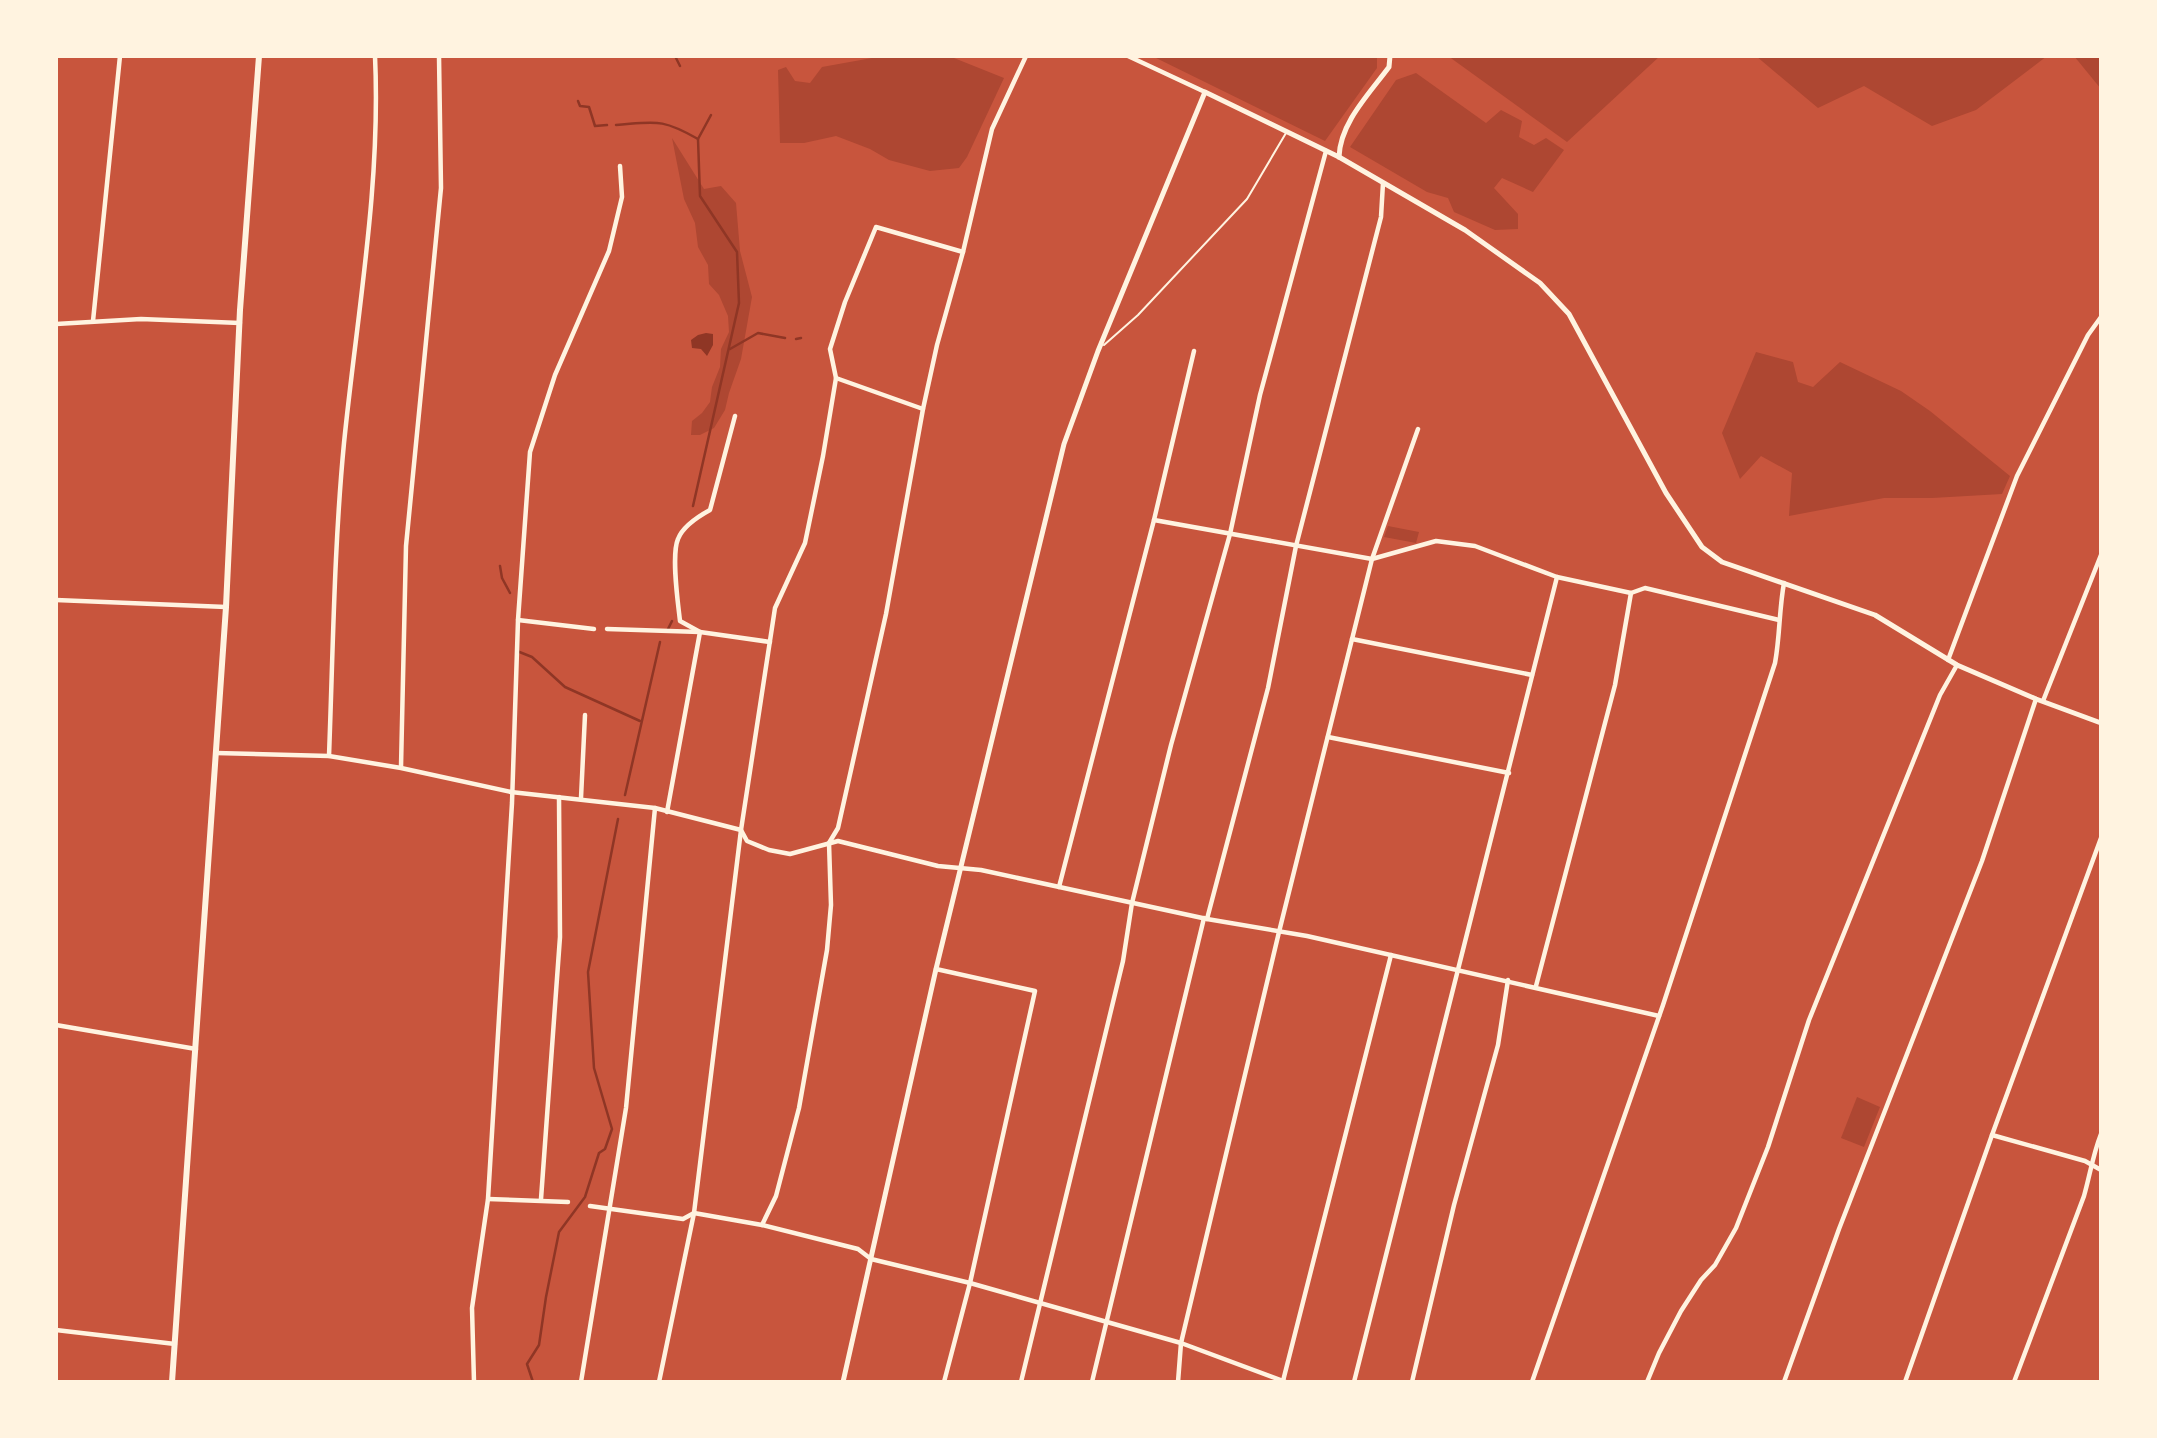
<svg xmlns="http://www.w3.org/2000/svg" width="2157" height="1438" font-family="'Sofia Sans Condensed',sans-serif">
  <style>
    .green { fill: #ae4732 }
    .water { fill: #8f3625 }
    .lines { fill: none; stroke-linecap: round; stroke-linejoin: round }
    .stream { stroke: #8f3625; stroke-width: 2.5 }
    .service { stroke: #fff3e0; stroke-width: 2 }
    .minor { stroke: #fff3e0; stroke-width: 4.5 }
    .tertiary { stroke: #fff3e0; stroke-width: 5 }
    .primary { stroke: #fff3e0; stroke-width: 6 }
  </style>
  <rect width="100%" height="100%" fill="#c8553d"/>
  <g class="green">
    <path d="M883,56H949L1004,78L967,157L959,168L930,171L889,160L870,149L836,136L804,143H780L778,70L786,67L795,81L810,83L822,67Z"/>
    <path d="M1152,56H1377V68L1325,141Z"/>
    <path d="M1448,56H1660L1567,142Z"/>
    <path d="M1756,56H2047L1976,110L1932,126L1864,86L1818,108Z"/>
    <path d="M2074,56H2101V89Z"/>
    <path d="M1416,73L1486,123L1501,110L1522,121L1519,137L1534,145L1546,138L1564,150L1533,192L1502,178L1494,188L1518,214V229L1495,230L1454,212L1448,198L1427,192L1350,147L1396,80Z"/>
    <path d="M672,138L704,189L721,186L736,203L740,251L752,297L741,359L729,393L725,410L714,428L700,435H691L692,421L702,413L710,402L712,387L720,367L721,349L729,332L728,316L719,295L709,284L708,265L698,247L695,223L684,199Z"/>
    <path d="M1756,352L1793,362L1798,382L1813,387L1840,362L1901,391L1930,411L2010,476L2002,494L1932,498H1884L1789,516L1792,473L1761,456L1740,479L1722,433Z"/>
    <path d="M1388,526L1419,532L1416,543L1384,537Z"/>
    <path d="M1857,1097L1880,1107L1864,1147L1841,1138Z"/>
  </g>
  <path class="water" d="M706,333L713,334V345L707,356L701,349L692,348L691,340L698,335Z"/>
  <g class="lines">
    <g class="stream">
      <path d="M675,56L680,66"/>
      <path d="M578,101L580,106L589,107L595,126L607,125"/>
      <path d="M616,125C656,122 661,118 698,139L700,196L737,252L739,303L693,506"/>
      <path d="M698,139L711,115"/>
      <path d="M796,339L801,338"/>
      <path d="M730,349L758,333L785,338"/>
      <path d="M500,566L502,578L510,593"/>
      <path d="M668,629L672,621"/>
      <path d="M517,651L532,657L565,687L640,721"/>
      <path d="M625,795L660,642"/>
      <path d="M533,1382L527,1364L539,1345L546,1297L559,1232L585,1197L599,1153L605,1149L612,1129L594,1068L588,972L618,819"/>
    </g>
    <path class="service" d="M1104,345L1138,315L1247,199L1286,133"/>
    <g class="minor">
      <path d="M1128,56L1205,92"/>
      <path d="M93,321L120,56"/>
      <path d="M56,324L141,319L240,323"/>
      <path d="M836,378L923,409"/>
      <path d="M1154,520L1372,559L1436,541L1475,546L1557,577L1631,593L1645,588L1779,620"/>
      <path d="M56,600L226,607"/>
      <path d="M518,620L594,629"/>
      <path d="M607,629L700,632L770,642"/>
      <path d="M1352,639L1532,675"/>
      <path d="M1948,660L2017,476L2088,335L2101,317"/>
      <path d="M2043,701L2101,555"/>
      <path d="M1328,737L1509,773"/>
      <path d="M216,753L329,756L401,768L511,792L655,808L741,830L747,841L769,850L790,854L838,841L938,866L981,870L1207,919L1307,936L1659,1016"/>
      <path d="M329,756C333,652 334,547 344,443C357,314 381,186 375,56"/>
      <path d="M401,767L406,546L441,188L439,56"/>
      <path d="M581,798L585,715"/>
      <path d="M667,812L700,632L680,621C678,603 671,555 678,539C683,526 699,516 710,510L735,416"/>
      <path d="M1059,887L1154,520L1194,351"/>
      <path d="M1207,919L1268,688L1296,546L1381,217L1383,183"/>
      <path d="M936,969L1035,991L970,1283L944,1382"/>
      <path d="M1536,986L1615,685L1631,593"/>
      <path d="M56,1025L196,1049"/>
      <path d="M1992,1135L2085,1161L2101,1170"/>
      <path d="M488,1199L568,1202"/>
      <path d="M541,1199L560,937L559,797"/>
      <path d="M590,1206L683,1219L694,1213L762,1225L858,1249L871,1259L970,1283L1181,1343L1286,1382"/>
      <path d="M762,1225L776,1196L799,1108L827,950L831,905L829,843L838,828L886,614L923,409L937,345L963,252L992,129L1026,56"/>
      <path d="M56,1330L175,1344"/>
      <path d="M1283,1381L1391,955"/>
      <path d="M474,1382L472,1308L488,1199L512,803L518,620L530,452L555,375L609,251L622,197L620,166"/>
      <path d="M581,1382L626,1108L655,808"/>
      <path d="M659,1382L694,1213L741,830L775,608L805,543L823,456L836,378L830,349L845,302L876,227L963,252"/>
      <path d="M1021,1382L1123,961L1132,903L1171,745L1230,534L1260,395L1326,151"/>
      <path d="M1092,1382L1204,918"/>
      <path d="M1178,1382L1181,1343L1279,932L1372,559L1418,429"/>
      <path d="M1354,1382L1557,577"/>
      <path d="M1412,1382L1454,1205L1498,1045L1508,980"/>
      <path d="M1532,1382L1663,1005L1775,663C1780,636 1779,610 1784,583"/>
      <path d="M1647,1382L1659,1353L1681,1311L1701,1280L1715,1265L1736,1228L1768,1147L1809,1020L1940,695L1957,665"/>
      <path d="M1784,1382L1839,1229L1982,861L2036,699"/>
      <path d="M1905,1382L1992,1135L2101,838"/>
      <path d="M2014,1382L2084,1196C2090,1175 2093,1154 2101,1134"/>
    </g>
    <g class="tertiary">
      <path d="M1339,157C1340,123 1369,94 1389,67L1390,56"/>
      <path d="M843,1382L936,969L1064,444L1098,351L1205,92L1339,157L1465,230L1540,283L1569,314L1666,493L1702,547L1722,562L1875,615L1957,665L2036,699L2101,723"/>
    </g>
    <path class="primary" d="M172,1382L226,607L240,310L259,56"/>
  </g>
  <rect width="2157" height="1438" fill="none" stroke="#fff3e0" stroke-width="116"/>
</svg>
